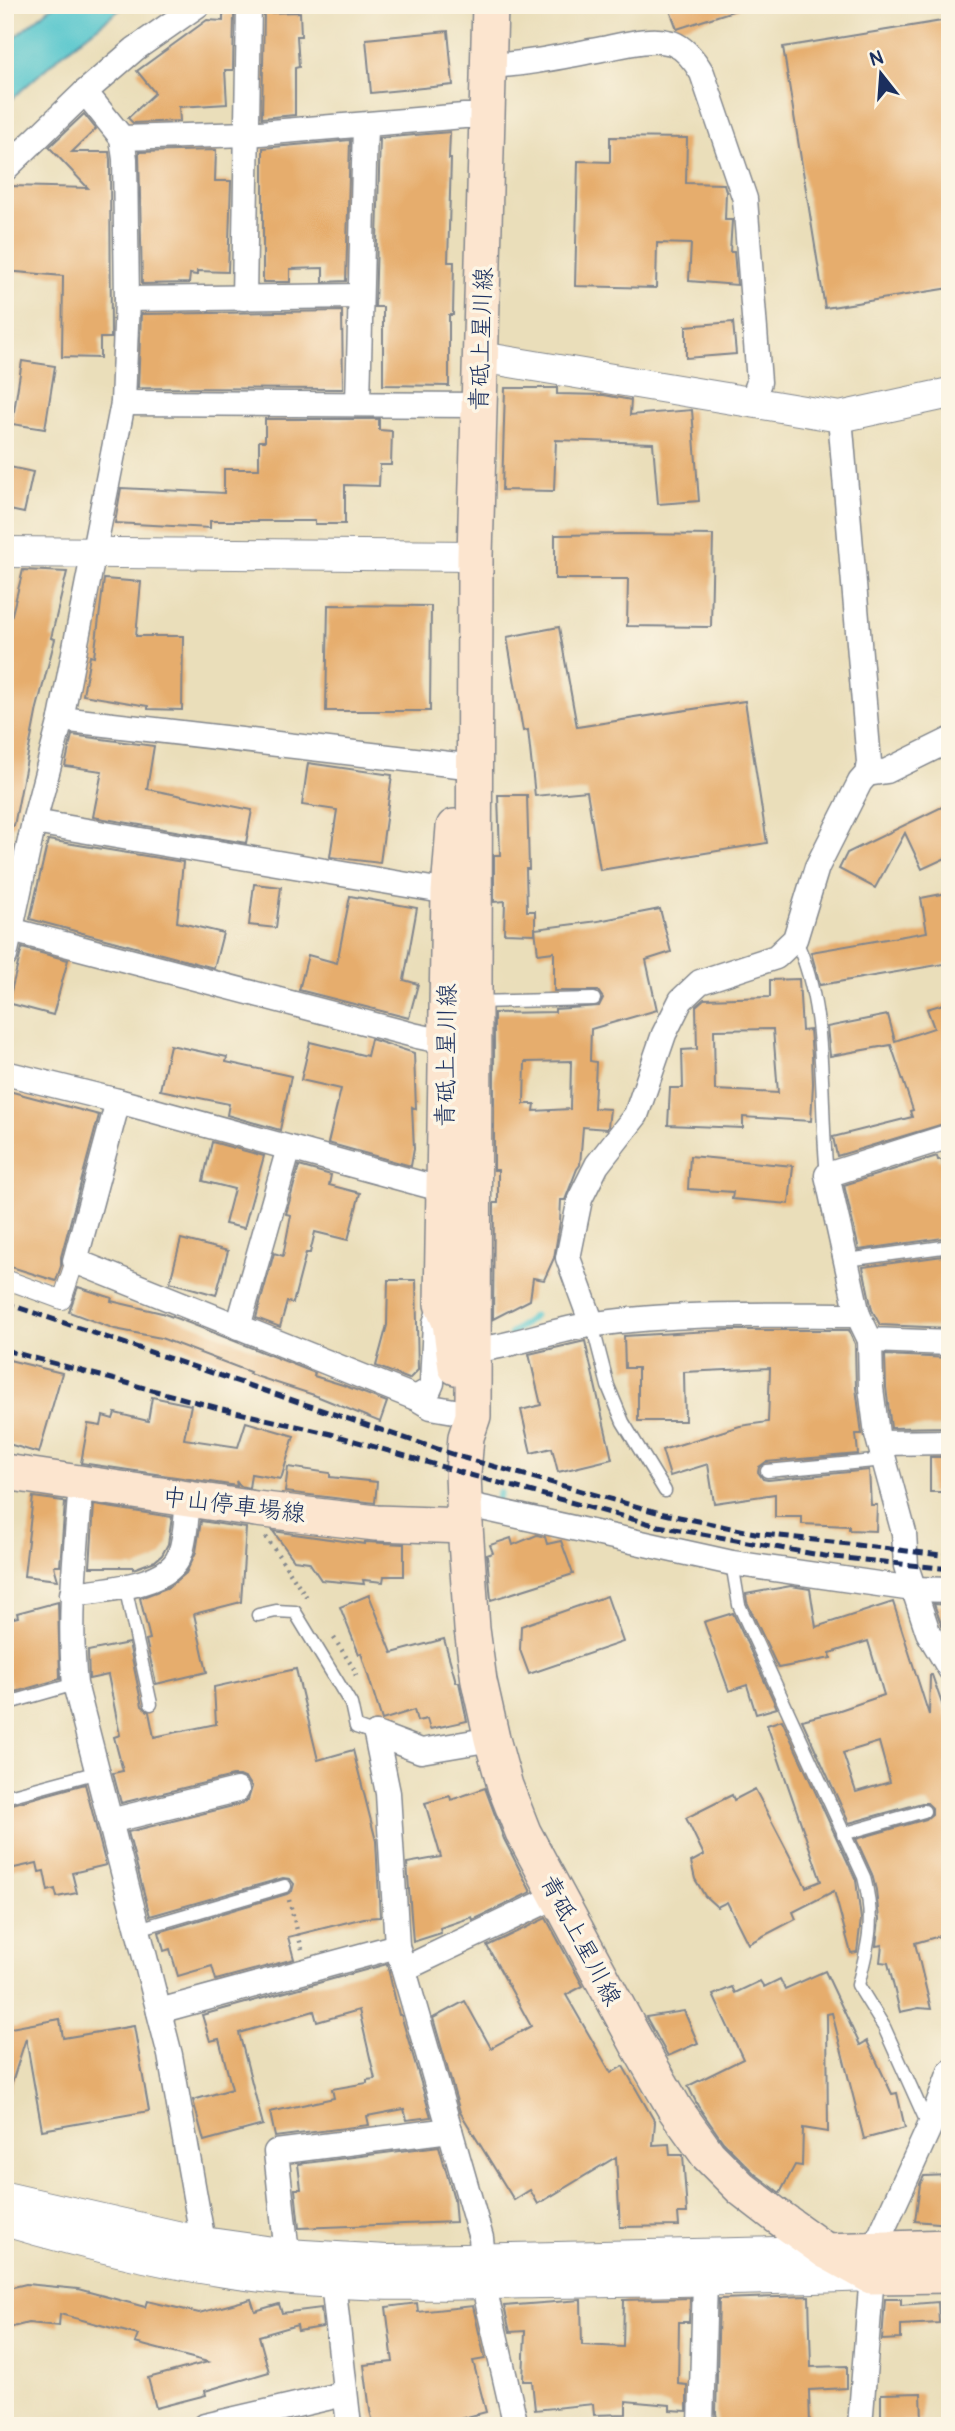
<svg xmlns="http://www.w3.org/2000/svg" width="955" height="2431" font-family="Pangolin,'Klee One',sans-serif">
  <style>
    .water { fill: #5bc8ce; stroke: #3b7c96; stroke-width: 2 }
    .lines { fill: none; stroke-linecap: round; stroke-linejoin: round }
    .stream { stroke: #5bc8ce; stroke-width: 7 }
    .building { fill: #e6ad6d; fill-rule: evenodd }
    .service-casing { stroke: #82868c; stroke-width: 15 }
    .pedestrian-casing { stroke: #82868c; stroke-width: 20 }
    .minor-casing { stroke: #82868c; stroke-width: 27 }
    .tertiary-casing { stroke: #82868c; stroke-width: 32 }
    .secondary-casing { stroke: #82868c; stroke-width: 38 }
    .path { stroke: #82868c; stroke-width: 4.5; stroke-dasharray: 2 5; stroke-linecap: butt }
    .service { stroke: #fff; stroke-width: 12 }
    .pedestrian { stroke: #fff; stroke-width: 18 }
    .minor { stroke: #fff; stroke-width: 24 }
    .tertiary { stroke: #fff; stroke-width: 30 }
    .secondary { stroke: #fce5cf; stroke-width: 35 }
    .rail { stroke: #1b2f5e; stroke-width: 5; stroke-dasharray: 10 5; stroke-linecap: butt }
    .labels { text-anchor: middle; stroke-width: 7; stroke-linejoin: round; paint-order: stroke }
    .street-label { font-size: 24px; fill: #1b2f5e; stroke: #fcf5e5 }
  </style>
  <rect width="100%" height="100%" fill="#fcf5e5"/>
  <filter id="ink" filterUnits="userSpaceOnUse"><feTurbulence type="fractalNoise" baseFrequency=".0143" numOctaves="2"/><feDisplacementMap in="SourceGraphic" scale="14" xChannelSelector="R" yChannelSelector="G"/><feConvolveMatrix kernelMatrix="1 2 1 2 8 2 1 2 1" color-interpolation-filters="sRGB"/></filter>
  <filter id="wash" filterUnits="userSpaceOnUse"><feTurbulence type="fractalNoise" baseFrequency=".00686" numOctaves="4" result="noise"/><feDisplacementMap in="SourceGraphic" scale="28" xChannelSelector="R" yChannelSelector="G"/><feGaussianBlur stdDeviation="1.57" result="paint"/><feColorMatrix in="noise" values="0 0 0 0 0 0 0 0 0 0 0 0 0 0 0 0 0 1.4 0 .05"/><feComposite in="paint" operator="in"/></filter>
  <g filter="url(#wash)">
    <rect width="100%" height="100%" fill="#eadeba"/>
    <path class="water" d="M54,5H126L62,54L5,105V45Z"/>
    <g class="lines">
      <g class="stream">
        <path d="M511,1334L534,1316"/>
        <path d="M498,1498L500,1492"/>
      </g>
    </g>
    <g id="blocks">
      <g class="building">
        <path d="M668,5H739V9L677,29Z"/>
        <path d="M300,12L301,36H297L299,67L295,68V115L262,118L264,13Z"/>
        <path d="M223,14H234L233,70H225L227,104L179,107L180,121L133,123L128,118L155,93L137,71L207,20L223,21Z"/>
        <path d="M942,21L950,66V288L825,308L783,47Z"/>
        <path d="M448,31L453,85L371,93L366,39Z"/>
        <path d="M84,114L96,129L72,152H109L110,160L111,338H100V358L62,357L63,276L5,271V242L11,186L88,188L49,147Z"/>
        <path d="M450,132L449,159H451L448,262H454L453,315H449V386L383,385V307H375L380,138Z"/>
        <path d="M610,137L687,138L686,183L724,184L726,191L725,220H732L730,252H734L737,285L689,281L691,244L657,243L656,288L575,286L578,161L610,162Z"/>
        <path d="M350,140L346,281L323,282V268L290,269V282H263V148Z"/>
        <path d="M216,150L215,181H231L228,272L197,271V275L190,274L189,283L142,284L139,152Z"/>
        <path d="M342,311L343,389L138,388L141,314Z"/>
        <path d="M733,322L736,354L686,358V326Z"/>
        <path d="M22,361L55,366L45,429L12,424Z"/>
        <path d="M505,388H557V394L604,395L631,400L630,415L692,410L699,501L658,504L653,443L556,440L554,491L502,490Z"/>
        <path d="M265,419H379V430L392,431L391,465H380L379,486L345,485V524H315V521H210V528L115,523L121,488L224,493V469H259V441H265Z"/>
        <path d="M5,466L33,472L24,513L5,509Z"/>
        <path d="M628,534L713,535L711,627L627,626L628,579H555V535Z"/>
        <path d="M23,570L67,572L51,638L55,639L37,708L14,826L5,825V629L8,630Z"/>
        <path d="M104,579L141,582L136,636H183L182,710L148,709V706L83,695L90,656L94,657Z"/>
        <path d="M328,605L431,606L430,711H326Z"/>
        <path d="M559,627L577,727L745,701L767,843L600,870L587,791L535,796L528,730L523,731L507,637Z"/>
        <path d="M72,735L154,746L147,789L252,810L246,843L93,817L102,771L65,766Z"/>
        <path d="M308,763L392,775L380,863L330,857L337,810L302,805Z"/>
        <path d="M498,795H527L529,869H526L527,911H535V934L504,933L505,901L494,902V855H500Z"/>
        <path d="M950,803V856L922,869L905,833L875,888L839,869L847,853Z"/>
        <path d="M48,840L183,862L177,922L223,933L214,968L30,919Z"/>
        <path d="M254,884L281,887L276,928L249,925Z"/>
        <path d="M947,893L950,907V963L820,985L811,952L927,932L921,898Z"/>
        <path d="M350,896L417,908L404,980L418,984L409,1018L299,990L308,955L337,963Z"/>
        <path d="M660,909L671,952L646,960L657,1010L591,1029L590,1061L596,1062L594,1108L610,1109L608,1127L607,1129L583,1127L580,1165L577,1169L565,1200H561L560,1222L554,1258L544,1280L533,1278L530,1300L493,1319L494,1203H498V1170H494V1013L555,1012V1009L599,1006L603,998L598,991H554V952L538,954L535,929L598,921ZM571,1061L570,1109L534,1111L535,1104H524L525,1062Z"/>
        <path d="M22,948L68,960L53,1015L8,1003Z"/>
        <path d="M799,979L802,1031L810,1030L812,1055L813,1084L811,1121L743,1117V1128L668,1125L670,1088H683L682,1050L697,1049L696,1006L704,999L770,997V980ZM773,1029L778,1093L715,1090L714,1030Z"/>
        <path d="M950,1002V1122L837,1156L833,1137L912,1117L910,1111L913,1110L891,1045L830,1056L827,1027L888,1015L895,1041L934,1028L927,1009Z"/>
        <path d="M371,1039L414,1053L416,1109L412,1107L414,1149L411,1166L328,1143L341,1089L301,1080L310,1042L367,1056Z"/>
        <path d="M170,1045L227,1057L226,1062L291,1076L280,1130L227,1115L229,1104L160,1090Z"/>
        <path d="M5,1090L99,1115L61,1257V1266L56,1281L5,1265Z"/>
        <path d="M212,1142L264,1156L244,1228L225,1224L234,1189L203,1181Z"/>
        <path d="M690,1156L793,1166L789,1204L732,1199L733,1192L688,1189Z"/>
        <path d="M937,1156L938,1160H942L950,1214V1237L859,1250L844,1185Z"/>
        <path d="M299,1166L331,1175L329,1185L360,1193L348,1240L315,1232L310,1253H306L293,1303L287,1302L280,1327L256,1318L274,1253L283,1256L291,1215L286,1214Z"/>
        <path d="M181,1239L228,1251L216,1295L170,1282Z"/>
        <path d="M950,1255V1328L880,1325L872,1310L863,1267Z"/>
        <path d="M388,1280H416L418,1370L409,1379L376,1366L387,1325Z"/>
        <path d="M78,1287L112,1298L111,1301L162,1313L189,1323L315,1373L314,1376L343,1385L387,1402L380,1422L314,1395L249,1374L250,1372L161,1338L115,1329L69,1312Z"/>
        <path d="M727,1330H849L855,1344L856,1388L862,1434H856L858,1454L766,1462L759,1467L758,1472L763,1479L768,1480L869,1470L871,1505H877L876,1531L849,1530V1526L802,1524V1517H775V1494L714,1503L708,1464L670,1476L662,1450L740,1426L768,1422L770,1368L684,1372L685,1421H638V1368H625L624,1336Z"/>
        <path d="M585,1341L612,1459L558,1472L552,1448L531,1453L521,1410L541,1405L529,1354Z"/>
        <path d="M885,1355L950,1358V1427L891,1428L886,1387Z"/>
        <path d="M5,1359L62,1373L39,1453L5,1443Z"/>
        <path d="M152,1397L191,1405L184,1439L238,1447L246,1422L294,1436L281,1479L251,1474L249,1488L240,1486L236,1481L237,1486L81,1463L88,1424L101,1426L103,1416L113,1419L115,1413L148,1421Z"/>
        <rect x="930" y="1457" width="20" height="35"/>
        <path d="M288,1467L330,1473V1477L377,1482L375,1503L285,1492Z"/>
        <path d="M33,1497L63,1501L65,1503L60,1566H54L58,1580L24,1576Z"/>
        <path d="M94,1505L172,1517L168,1544L162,1555L155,1561L133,1569V1567H90Z"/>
        <path d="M201,1521L246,1528L241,1602L194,1614L207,1672L156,1684L146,1640L150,1639L140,1598L169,1587L186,1573L196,1552Z"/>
        <path d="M273,1531L365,1544V1542L404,1544V1576H384L383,1582L363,1580L364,1584L321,1580L309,1562L294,1560Z"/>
        <path d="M537,1535L545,1537L547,1544L561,1541L573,1574L491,1600L487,1555L493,1553L490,1545L511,1538L513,1545Z"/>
        <path d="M791,1586L810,1589L816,1627L893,1602L929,1715L930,1675H932L950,1727V1763L945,1764L950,1783V1933L915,1943L931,2009L919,2008L900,2012L888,1963L880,1962L882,1945L876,1946L879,1919L876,1890L872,1874L856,1839L926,1819L932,1814V1808L927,1803H922L849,1823L802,1720L834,1712L884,1695L868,1641L830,1653L831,1658L778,1668L747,1602L746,1594ZM879,1742L890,1782L856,1792L843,1753Z"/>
        <path d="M369,1595L392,1653L444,1639L456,1682H459L467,1721L430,1729L427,1719L417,1721L414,1710L382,1720L361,1653L359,1654L340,1607Z"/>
        <path d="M607,1596L623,1642L529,1674L520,1650L521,1626Z"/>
        <path d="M58,1602L60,1679L12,1693L5,1663V1620L18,1617L17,1613Z"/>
        <path d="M934,1604L950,1605V1631H945L942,1626Z"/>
        <path d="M733,1613L777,1708L756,1714L747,1685L729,1691L704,1622Z"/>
        <path d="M129,1643L142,1706L149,1712L154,1737L216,1724L214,1687L296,1669L318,1760L353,1750L376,1841L380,1917L364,1918L288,1937L294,1959L216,1980L212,1966L178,1976L170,1949L164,1951L159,1932L287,1894L292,1891L294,1884L290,1879L283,1878L150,1916L128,1832L241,1804L248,1800L252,1787L247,1779L240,1776H233L121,1803L113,1773L123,1771L114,1737L120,1735L108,1675L89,1679L88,1651Z"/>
        <path d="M782,1720L856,1880L861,1919L857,1952L851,1953L834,1891L793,1912L796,1919L748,1944L727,1902L717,1907L705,1896L695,1879L691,1862L704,1855L686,1818L732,1795L734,1800L755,1789L806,1887L821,1881L767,1725Z"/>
        <path d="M85,1784L106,1865L72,1873L77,1893L57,1897L55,1889L48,1891L44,1871L39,1872L37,1863L5,1870V1806Z"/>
        <path d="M485,1788L504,1839L531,1892L473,1920L472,1917L440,1928L441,1933L413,1942L407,1863L441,1857L425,1803L450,1796L451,1800Z"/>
        <path d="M546,1918L583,1986L566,1995L611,2073L623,2066L655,2122L653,2145L669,2144L670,2155H683L687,2213H678L679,2226L620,2227L616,2157L538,2204L530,2190L514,2200L460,2112L433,2018L465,2001L491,2048L531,2026L487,1946Z"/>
        <path d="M387,1964L399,2015H401L431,2117L407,2120L404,2109L367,2116L369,2125L275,2137L270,2112L334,2098L332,2089L367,2083V2080L375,2079L359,2010L317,2022L314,2011L239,2033L263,2125L204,2141L193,2100L232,2089L219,2039L210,2041L202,2015Z"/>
        <path d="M825,1971L860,2045L867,2041L892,2094L897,2093L905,2128L864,2139L832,2013L827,2014L828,2132L803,2128L802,2166L795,2165L780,2193L755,2174L723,2142L698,2106L688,2086L743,2059L713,1995L732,1987L735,1993L760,1981L764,1987L780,1979L785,1989Z"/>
        <path d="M684,2011L698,2043L668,2056L646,2017Z"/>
        <path d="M60,2019L63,2038L134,2026L149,2111L42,2130L26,2038L9,2092H5V2029Z"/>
        <path d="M439,2146L454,2199L456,2222L299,2228L295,2189H301L298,2164Z"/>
        <path d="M950,2175V2224L915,2221L920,2184L924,2176Z"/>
        <path d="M26,2284L78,2289L145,2307L147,2301L199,2313L251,2299L255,2311L279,2304L282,2313L321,2308L323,2327L298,2331L297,2325L259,2336L269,2372L205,2391L206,2395L156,2408L148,2378L208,2362L135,2343L138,2335L60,2314L59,2326L28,2323L5,2329V2289Z"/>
        <path d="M809,2296L811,2367L847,2366V2388L809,2390L810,2426H718L716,2413L719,2299Z"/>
        <path d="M690,2298L689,2322H679L678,2384L687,2385V2411L670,2410V2405L626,2401V2414L594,2415L593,2404L535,2410L532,2381H523L525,2331L510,2332L504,2306L581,2300L582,2345L623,2347L624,2300Z"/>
        <path d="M885,2299H901V2305L938,2302L939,2323L901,2325V2339L882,2340Z"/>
        <path d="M417,2303L418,2312L473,2306L485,2359L473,2361L486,2412L433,2426H374L370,2411L364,2365L393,2362L386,2307Z"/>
        <path d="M921,2393L922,2421L881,2422V2394Z"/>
      </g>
    </g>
  </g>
  <g filter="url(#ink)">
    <use href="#blocks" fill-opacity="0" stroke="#82868c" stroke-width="2"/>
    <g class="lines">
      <defs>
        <g id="service">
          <path d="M795,939C829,1007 819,1100 827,1175"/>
          <path d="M475,1002L594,999"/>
          <path d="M847,1260L950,1246"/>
          <path d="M592,1324L608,1386L623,1422L665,1491"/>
          <path d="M767,1471L885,1460"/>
          <path d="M732,1563L739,1605L864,1877C875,1920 869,1943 858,1985L884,2027L928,2125"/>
          <path d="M125,1586L151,1704"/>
          <path d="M258,1615L276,1611L295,1612L351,1704L356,1727L376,1734"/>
          <path d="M5,1704L75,1684"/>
          <path d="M5,1797L98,1772"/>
          <path d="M843,1834L924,1811"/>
          <path d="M138,1929L285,1886"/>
        </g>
        <path id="pedestrian" d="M5,1279L62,1300L75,1261"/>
        <g id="minor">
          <path d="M489,66C527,64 564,56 602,49C623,45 650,37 672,43C685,48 695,61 702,73L745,199L759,382L752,402"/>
          <path d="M122,138L248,134L464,116H488"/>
          <path d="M5,169L85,92L135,49L198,5"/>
          <path d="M244,298L249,5"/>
          <path d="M127,299L360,296"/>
          <path d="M358,402L365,125"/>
          <path d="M123,403L479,405"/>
          <path d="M61,719L475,767"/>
          <path d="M867,774L887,771L950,740"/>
          <path d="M34,822L449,892"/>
          <path d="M11,930L417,1036L446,1042"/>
          <path d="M5,956L34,822L61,719L123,403L127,299L125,159L122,138L85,92"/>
          <path d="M5,1073L118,1101L444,1190"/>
          <path d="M118,1101L75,1261L416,1398L431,1407L460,1412"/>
          <path d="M950,1136L827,1175L858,1315L870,1340L950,1343"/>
          <path d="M592,1324L568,1258L580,1199L597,1165L636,1115L664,1034L681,1000L700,982L776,957L795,939L817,867L860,782L867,774L869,762L840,417"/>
          <path d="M238,1327L289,1148"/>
          <path d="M870,1340L871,1388L877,1434L904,1533L906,1566L928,1632L950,1669"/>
          <path d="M460,1352C505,1349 550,1330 596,1324C682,1312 771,1315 858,1315"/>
          <path d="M416,1398L429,1390L432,1383L435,1323L440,1309"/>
          <path d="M880,1443L950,1442"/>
          <path d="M81,1484C76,1551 68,1618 75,1684L170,2055L203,2242"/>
          <path d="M464,1504L732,1563L913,1589L950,1590"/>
          <path d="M72,1594C101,1590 170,1587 180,1554C186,1538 186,1517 188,1500"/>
          <path d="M376,1734L388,1793L397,1946L481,2238L487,2300L516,2426"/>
          <path d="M376,1734L421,1751L492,1739"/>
          <path d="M110,1821L237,1790"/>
          <path d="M404,1969L557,1896"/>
          <path d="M159,2011L397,1946"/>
          <path d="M287,2254L276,2152L450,2130"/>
          <path d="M333,2282L349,2426"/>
          <path d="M205,2426L344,2394"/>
          <path d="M701,2426L705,2281"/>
          <path d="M860,2426L874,2249L929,2128L950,2072"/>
        </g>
        <g id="tertiary">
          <path d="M481,357L840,417L950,393"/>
          <path d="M5,552L475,556"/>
          <path d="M5,2197L203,2242L287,2254L386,2260L464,2259L826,2251"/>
          <path d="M5,2221C86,2245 169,2265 253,2276C347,2288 444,2285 538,2283C649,2282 760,2280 871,2276"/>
        </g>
        <g id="secondary">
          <path d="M490,5L475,556L473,1416L466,1437L463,1473L465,1526L472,1629L479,1681L492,1739L505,1786L523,1832L638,2045L675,2109L708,2155L742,2189L777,2216L826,2251L871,2276L950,2275"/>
          <path d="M454,827L449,892L442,1304L450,1323L456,1367"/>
          <path d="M5,1472L256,1509L376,1523L465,1526"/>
          <path d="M826,2251L950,2247"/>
        </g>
      </defs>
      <use href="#service" class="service-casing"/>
      <use href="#pedestrian" class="pedestrian-casing"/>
      <use href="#minor" class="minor-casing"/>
      <use href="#tertiary" class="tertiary-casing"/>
      <use href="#secondary" class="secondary-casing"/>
      <g class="path">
        <path d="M266,1537L308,1599"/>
        <path d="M334,1638L354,1669L356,1676"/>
        <path d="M289,1900L302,1949"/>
      </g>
      <use href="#service" class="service"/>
      <use href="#pedestrian" class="pedestrian"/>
      <use href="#minor" class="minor"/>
      <use href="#tertiary" class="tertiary"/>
      <use href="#secondary" class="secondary"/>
      <g class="rail">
        <path d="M5,1303L464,1458L660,1513L755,1533L950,1556"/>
        <path d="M5,1350L222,1409L331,1434L463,1473L658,1526L825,1556L950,1569"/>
      </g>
    </g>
  </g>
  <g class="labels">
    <g class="street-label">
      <text transform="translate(481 339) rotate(-88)" y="8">青砥上星川線</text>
      <text transform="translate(446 1055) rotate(-89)" y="8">青砥上星川線</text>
      <text transform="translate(234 1505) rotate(7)" y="8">中山停車場線</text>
      <text transform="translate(581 1940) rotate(62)" y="8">青砥上星川線</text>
    </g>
  </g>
  <rect width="955" height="2431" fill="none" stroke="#fcf5e5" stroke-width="28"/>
  <g transform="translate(881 74) rotate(343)" stroke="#fcf5e5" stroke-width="5" paint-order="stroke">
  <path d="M0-5L12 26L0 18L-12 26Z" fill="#1b2f5e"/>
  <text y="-10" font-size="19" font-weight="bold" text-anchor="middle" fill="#1b2f5e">N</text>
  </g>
</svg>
